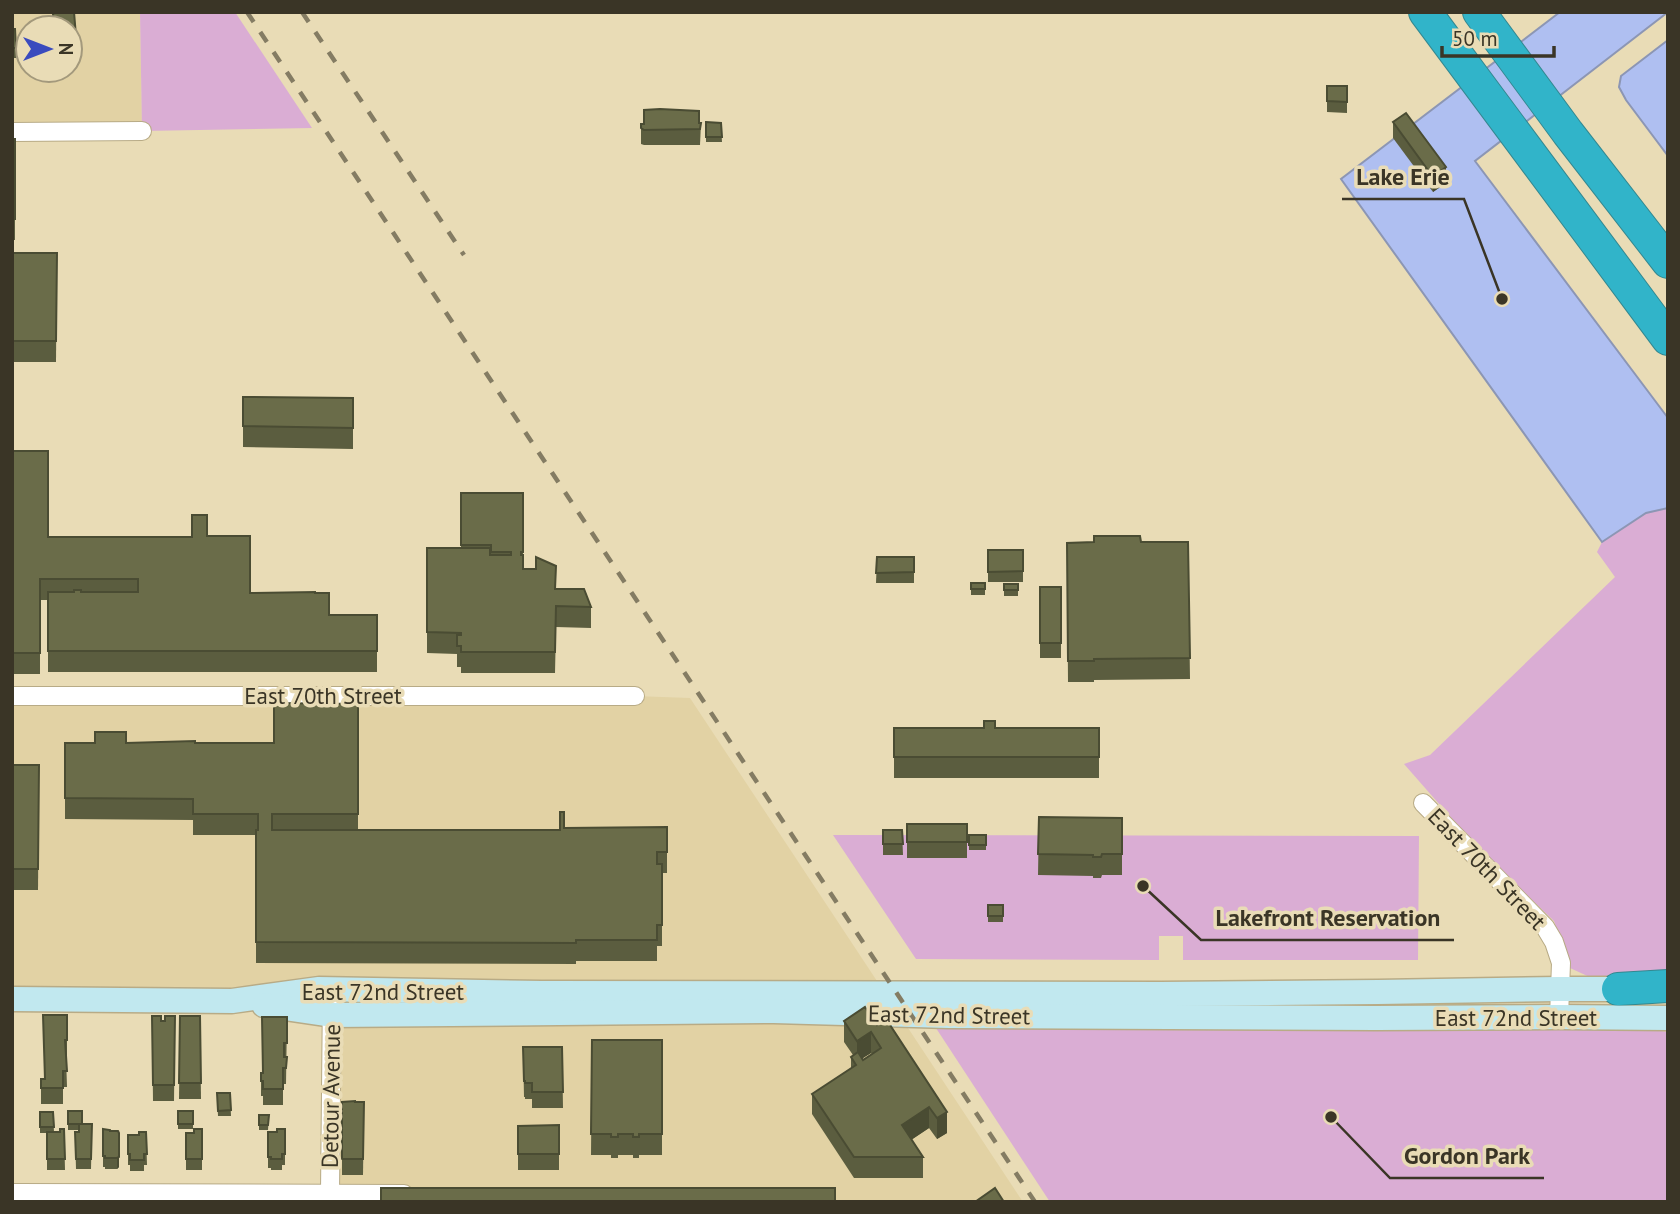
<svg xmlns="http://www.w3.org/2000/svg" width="1680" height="1214" font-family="'PT Sans',sans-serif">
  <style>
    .built { fill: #e2d2a4; fill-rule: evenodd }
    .green { fill: #daadd4 }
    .water { fill: #afbff1; stroke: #8c96b4; stroke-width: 2 }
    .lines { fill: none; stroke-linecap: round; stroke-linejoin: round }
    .minor-casing { stroke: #b8ab86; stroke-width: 20 }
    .secondary-casing { stroke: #b8ab86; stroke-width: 27 }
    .motorway-casing { stroke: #348890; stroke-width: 34 }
    .minor { stroke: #fff; stroke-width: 18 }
    .secondary { stroke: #c1e8ef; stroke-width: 24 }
    .motorway { stroke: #31b4c9; stroke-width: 32 }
    .rail { stroke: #847c63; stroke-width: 4.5; stroke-dasharray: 12 12; stroke-linecap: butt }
    .wall { fill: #5b5d3f; fill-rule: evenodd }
    .shaded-wall { fill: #4a4c33 }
    .building { fill: #6a6c49; stroke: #4a4c33; stroke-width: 2 }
    .labels { text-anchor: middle; stroke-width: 7; stroke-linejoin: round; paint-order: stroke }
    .street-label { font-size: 23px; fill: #3a3526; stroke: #e9dcb6 }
    .leader { fill: none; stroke: #3a3526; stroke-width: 2.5 }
    .callout-dot { fill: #3a3526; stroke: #e9dcb6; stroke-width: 2.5 }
    .callout-label { font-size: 24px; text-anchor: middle; font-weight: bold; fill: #3a3526; stroke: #e9dcb6; stroke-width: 7; stroke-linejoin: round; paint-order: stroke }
  </style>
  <rect width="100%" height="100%" fill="#e9dcb6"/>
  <g class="built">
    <path d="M12,12H140L142,131L12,132ZM28,28H70V70H28Z"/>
    <path d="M12,696H634L690,698L1023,1202H331L332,990L12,999Z"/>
  </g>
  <g class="green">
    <path d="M140,12H235L312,128L142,131Z"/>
    <path d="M1668,508V976L1594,979L1570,968L1554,921L1476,846L1404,764L1430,755L1615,577L1597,552L1602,542L1646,513Z"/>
    <path d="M833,835L1419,836L1418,960H1183V936H1159V960L916,959Z"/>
    <path d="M932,1022H1600L1668,1032V1202H1050Z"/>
  </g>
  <g class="water">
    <path d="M1560,12H1668L1475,161L1668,418V508L1646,513L1602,542L1341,179Z"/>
    <path d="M1668,40V156L1626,100L1619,87L1621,76Z"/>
  </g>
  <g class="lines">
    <defs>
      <g id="minor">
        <path d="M12,132L142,131"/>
        <path d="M12,696H635"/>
        <path d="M1423,803L1545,927L1554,942L1561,963L1559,1017"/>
        <path d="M12,1193L404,1194"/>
        <path d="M331,1202L330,1193L332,990"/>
      </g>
      <g id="secondary">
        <path d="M12,999L232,1001L319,989L541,993L1161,994L1378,992L1559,989H1618L1635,991"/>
        <path d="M264,1005L332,1015L774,1011L949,1016L1376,1018L1559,1017L1668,1018"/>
      </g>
      <g id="motorway">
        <path d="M1425,12L1668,339"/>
        <path d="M1479,12L1568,133L1668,262"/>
        <path d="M1618,989L1668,986"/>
      </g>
    </defs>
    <use href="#minor" class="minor-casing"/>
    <use href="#secondary" class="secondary-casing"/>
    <use href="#motorway" class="motorway-casing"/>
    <use href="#minor" class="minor"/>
    <use href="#secondary" class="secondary"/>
    <use href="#motorway" class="motorway"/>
    <g class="rail">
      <path d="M247,12L1035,1202"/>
      <path d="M302,12L464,255"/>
    </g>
  </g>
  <g class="wall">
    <path d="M52,12H74L77,58L70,59V28H53Z"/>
    <path d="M12,29L16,48V58H12Z"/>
    <path d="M1327,86H1347V113L1327,112Z"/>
    <path d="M706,122L721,123L722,142H706Z"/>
    <path d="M1393,122L1446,183L1433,192L1393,138Z"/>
    <path d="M701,123L700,145H644L641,144V124Z"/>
    <rect x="12" y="139" width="3" height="101"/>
    <path d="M12,253H57L56,362H12Z"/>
    <path d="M243,397L353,398V449L243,447Z"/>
    <path d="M12,451L48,537L207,536L250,593H315L329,615H377V672H48V600H40V674H13Z"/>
    <path d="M461,493H523V569L556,589L591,607V628L556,627L555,673H461V667H457V654L427,653V548H461Z"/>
    <path d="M1188,542L1190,679L1094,680V682H1068L1067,543Z"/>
    <rect x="988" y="550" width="35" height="32"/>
    <path d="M877,557H914V583H876Z"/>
    <rect x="971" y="583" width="14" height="12"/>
    <rect x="1004" y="584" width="14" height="12"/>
    <rect x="1040" y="587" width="21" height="71"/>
    <path d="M358,704V830H560L564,828L667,827V873H662V946H657V961H576V964L256,963V835H193V820L65,819V743H274Z"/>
    <rect x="894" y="728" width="205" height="50"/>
    <path d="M12,765H39L38,890H12Z"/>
    <path d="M1039,817L1122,818V875H1102L1101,878H1093V876L1038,875Z"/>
    <rect x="907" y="824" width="60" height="34"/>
    <path d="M883,830H902L903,855H883Z"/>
    <rect x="969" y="835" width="17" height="15"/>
    <rect x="988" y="905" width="15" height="17"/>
    <path d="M865,1007L947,1133L937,1139L929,1128L911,1140L923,1157V1178H854L812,1114V1094L851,1068V1057L853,1055L844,1042V1021ZM871,1053L872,1054L863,1060L862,1058Z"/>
    <path d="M67,1015V1056H66L67,1087H63V1104H41V1079H45Z"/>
    <path d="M152,1016L161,1021H165L175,1016L174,1101H153Z"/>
    <path d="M180,1016H200L201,1099H179Z"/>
    <path d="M287,1017L286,1084H283V1105H263V1096H261V1073H263Z"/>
    <path d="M592,1040H662V1155H639V1158H633V1155H618V1158H611V1155H591Z"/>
    <path d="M523,1047H562L563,1108H532V1099H525V1097H524Z"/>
    <path d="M217,1093H230L231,1116H218Z"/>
    <path d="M342,1102H364L363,1175H342Z"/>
    <path d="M68,1111L82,1124H92L91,1169H76L75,1132H79V1130H68Z"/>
    <rect x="178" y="1111" width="15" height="18"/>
    <path d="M40,1112H53L54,1132H60L64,1129L65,1170H47V1133H40Z"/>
    <path d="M259,1115H269L268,1130H259Z"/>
    <path d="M559,1125V1170H518V1126Z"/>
    <path d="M103,1129L119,1133V1167L117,1169H105V1167H103Z"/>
    <path d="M202,1129V1170H186V1133H194Z"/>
    <path d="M285,1129V1165H282V1170H271V1168H268V1132H277Z"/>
    <path d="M146,1132L147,1165H144V1171H130V1165H128V1135H139Z"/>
  </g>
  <g class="shaded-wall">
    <path d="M1446,167V183L1433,192V177Z"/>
    <path d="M871,1032V1053L857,1062V1041Z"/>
    <path d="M929,1107V1128L902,1146V1125Z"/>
    <path d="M947,1112V1133L937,1139V1118Z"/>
    <path d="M119,1157V1167L117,1169V1158Z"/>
  </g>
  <g class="building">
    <path d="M53,12H74L77,48H70V28H54Z"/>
    <path d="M12,29H15L16,48H12Z"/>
    <path d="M1327,86H1347V102L1327,101Z"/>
    <path d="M660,109L699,111V123H701L700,129L644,130L641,128V124H644V110Z"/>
    <path d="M1406,113L1446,167L1433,177L1393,122Z"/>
    <path d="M706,122L721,123L722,137H706Z"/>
    <rect x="12" y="139" width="3" height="80"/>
    <path d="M12,253H57L56,341H12Z"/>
    <path d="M243,397L353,398V428L243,426Z"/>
    <path d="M12,451H48V537H192V515H207V536H250V593L315,592V593H329V615H377V651H48V592H74V590H81V592H138V579H40V653H13Z"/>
    <path d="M461,493H523V552H521V555H523V569H536V557L556,566L555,589H584L591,607L556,606L555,652H461V646H457V635H461V633L427,632V548H490V555H511V552H491V545H461Z"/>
    <path d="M1094,536H1140L1141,542H1188L1190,658L1094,659V661H1068L1067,543L1094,542Z"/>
    <path d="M988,550H1023V571L988,572Z"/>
    <path d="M877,557H914V572L876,573Z"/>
    <rect x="971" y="583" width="14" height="6"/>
    <rect x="1004" y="584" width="14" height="6"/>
    <rect x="1040" y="587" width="21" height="56"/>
    <path d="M274,703L358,704V814H272V830H560V812H564V828L667,827V852H657V864H662V925H657V940H576V943L256,942V830H258V814H193V799L65,798V743H95V732H126V743L195,741V743H274Z"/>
    <path d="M984,721H995V728H1099V757H894V728H984Z"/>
    <path d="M12,765H39L38,869H12Z"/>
    <path d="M1039,817L1122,818V854H1102L1101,857H1093V855L1038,854Z"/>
    <rect x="907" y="824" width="60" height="18"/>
    <path d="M883,830H902L903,844H883Z"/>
    <rect x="969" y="835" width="17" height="10"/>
    <rect x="988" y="905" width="15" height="11"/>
    <path d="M865,1007L877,1025L886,1019L947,1112L937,1118L929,1107L902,1125L923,1157H854L812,1094L856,1065L851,1057L858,1052L863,1060L881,1048L871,1032L857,1041L844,1021Z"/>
    <path d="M43,1015H67V1040H65L67,1071H63V1088H41V1079H45Z"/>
    <path d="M152,1016H161V1021H165V1016H175L174,1085H153Z"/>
    <path d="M180,1016H200L201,1083H179Z"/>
    <path d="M262,1017H287V1043H284V1057H287L286,1068H283V1089H263V1081H261V1073H263Z"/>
    <path d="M592,1040H662V1134H639V1137H633V1134H618V1137H611V1134H591Z"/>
    <path d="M523,1047H562L563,1092H532V1083H525V1081H524Z"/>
    <path d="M217,1093H230L231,1110L218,1111Z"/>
    <path d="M355,1101V1102H364L363,1159H342V1102Z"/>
    <rect x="68" y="1111" width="14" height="13"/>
    <rect x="178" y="1111" width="15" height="13"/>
    <path d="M40,1112H53L54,1127H40Z"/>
    <path d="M259,1115H269L268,1125H259Z"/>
    <path d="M79,1124H92L91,1159H76L75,1132H79Z"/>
    <path d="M559,1125V1154H518V1126Z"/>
    <path d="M60,1129H64L65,1159H47V1132H60Z"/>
    <path d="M103,1129L110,1130V1131H118L119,1133V1157L117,1158H105V1156H103Z"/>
    <path d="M194,1129H202V1159H186V1133H194Z"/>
    <path d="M277,1129H285V1154H282V1159H271V1157H268V1132H277Z"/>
    <path d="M139,1132H146L147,1154H144V1160H130V1154H128V1135H139Z"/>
    <rect x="381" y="1188" width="454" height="14"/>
    <path d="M995,1188L1004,1202H975Z"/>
  </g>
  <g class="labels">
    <g class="street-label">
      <text x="323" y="704">East 70th Street</text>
      <text transform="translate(1487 869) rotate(46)" y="8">East 70th Street</text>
      <text x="383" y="1000">East 72nd Street</text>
      <text transform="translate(949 1015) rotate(1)" y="8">East 72nd Street</text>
      <text x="1516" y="1026">East 72nd Street</text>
      <text transform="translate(331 1096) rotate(-89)" y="8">Detour Avenue</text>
    </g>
  </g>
  <path class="leader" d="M1502 299L1464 199H1342M1143 886L1201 940H1454M1331 1117L1390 1178H1544"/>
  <g class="callout-dot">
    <circle cx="1502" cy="299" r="7"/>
    <circle cx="1143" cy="886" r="7"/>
    <circle cx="1331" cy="1117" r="7"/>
  </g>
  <g class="callout-label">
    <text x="1403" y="185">Lake Erie</text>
    <text x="1328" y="926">Lakefront Reservation</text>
    <text x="1467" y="1164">Gordon Park</text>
  </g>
  <rect width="1680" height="1214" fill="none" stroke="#3a3526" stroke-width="28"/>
  <g transform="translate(49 49) rotate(90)"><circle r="33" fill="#e9dcb6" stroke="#a3997c" stroke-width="2"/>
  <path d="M0-5L12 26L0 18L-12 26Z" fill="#3a4bbe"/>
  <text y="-10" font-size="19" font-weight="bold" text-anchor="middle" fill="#3a3526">N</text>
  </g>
  <path d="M1442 46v10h112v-10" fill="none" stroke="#3a3526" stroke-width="3.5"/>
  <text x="1452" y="46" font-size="21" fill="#3a3526" stroke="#e9dcb6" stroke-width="5" paint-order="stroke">50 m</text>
</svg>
